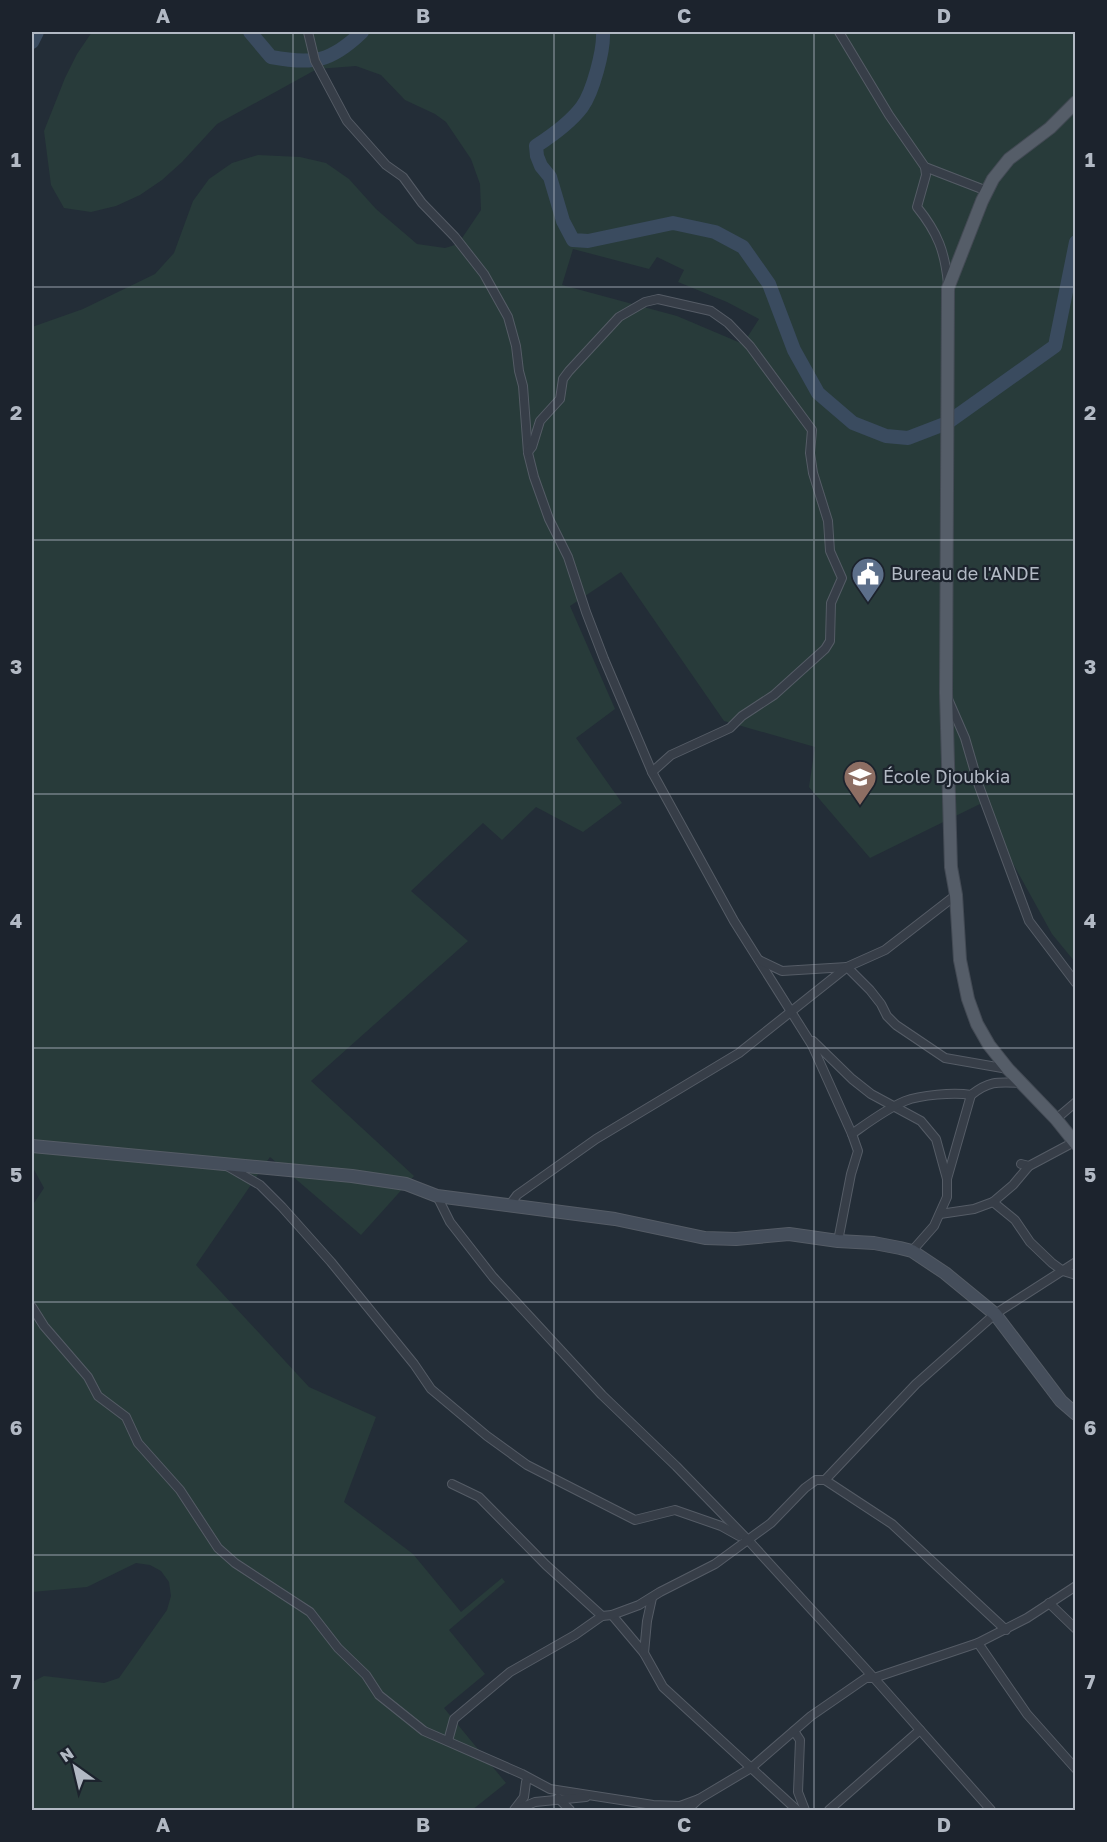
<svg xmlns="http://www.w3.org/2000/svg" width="1107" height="1842" font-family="'Golos Text',sans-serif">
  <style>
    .green { fill: #283b3a; fill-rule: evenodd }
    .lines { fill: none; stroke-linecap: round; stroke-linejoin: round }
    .river { stroke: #3a4b5f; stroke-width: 14 }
    .street-casing { stroke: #555c66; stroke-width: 10 }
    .secondary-casing { stroke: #555c66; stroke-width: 14 }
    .primary-casing { stroke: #434a54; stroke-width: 14 }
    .street { stroke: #373e48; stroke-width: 8 }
    .secondary { stroke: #454e5b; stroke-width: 12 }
    .primary { stroke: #555d68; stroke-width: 12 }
    .grid { fill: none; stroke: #b2b9c4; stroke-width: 1.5; stroke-opacity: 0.55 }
    .labels { text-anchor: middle; stroke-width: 4.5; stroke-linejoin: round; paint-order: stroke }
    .poi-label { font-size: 18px; fill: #b2b9c4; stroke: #1c232d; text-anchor: start }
    .neatline { fill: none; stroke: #b2b9c4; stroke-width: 2 }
    .grid-label { font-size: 20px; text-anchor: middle; font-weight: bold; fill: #b2b9c4 }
  </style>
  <rect width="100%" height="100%" fill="#232d37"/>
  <path class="green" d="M92,32H1075V962L1052,934L980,804L870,858L809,787L815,747L724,721L621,572L570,606L615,709L576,738L622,803L583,832L536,807L502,840L483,823L411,891L468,941L311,1081L414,1176L361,1235L270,1157L196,1265L309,1387L376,1417L344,1502L413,1554L461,1612L502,1578L505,1582L449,1630L485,1674L444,1708L506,1783L472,1810H32V1682L44,1676L104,1683L119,1678L167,1610L171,1596L169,1582L161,1571L150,1565L136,1563L87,1587L32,1592V1206L44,1188L32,1166V327L83,309L155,274L174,253L193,201L209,179L232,163L258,155L300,157L326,163L349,179L376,209L417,244L445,248L458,244L481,210L480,184L471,159L446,122L435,114L405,100L381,75L356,66L317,69L217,124L182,162L162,180L140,195L116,206L91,212L64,208L51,185L44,131L65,78L77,54ZM573,249L649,269L657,257L684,270L678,282L727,302L759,319L743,344L677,316L562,285Z"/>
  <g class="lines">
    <g class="river">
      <path d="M250,32L271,57C313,65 331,62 362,32"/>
      <path d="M603,32C604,50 593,92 582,107C570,123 553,135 536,146L537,156L541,166L550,177L563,221L573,240L588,241L673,223L715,232L743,247L769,284L794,350L818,393L853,423L886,436L908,438L947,423L1055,346L1076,242"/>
      <path d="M32,42L37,32"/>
    </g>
    <defs>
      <g id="street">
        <path d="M308,32L315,61L347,121L386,165L403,177L422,203L455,237L484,274L508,317L516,346L519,371L523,386L528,453L534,477L549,519L568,557L586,612L604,659L652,772L734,921L812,1045L852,1134L858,1151L851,1174L838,1241"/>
        <path d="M839,32L889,115L925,167L987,191"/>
        <path d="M925,167L926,175L917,207C938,233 945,252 948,284"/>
        <path d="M528,452L532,447L540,421L560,399L563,379L569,371L619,317L645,302L658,299L711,311L728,323L750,346L812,430L810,453L813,473L828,521L830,551L842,578L831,603L830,641L825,649L774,695L742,716L730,728L671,755L652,772"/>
        <path d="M948,699L965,738L979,786L1029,921L1076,983"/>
        <path d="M759,960L782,971L847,967L870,990L881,1004L887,1016L896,1025L945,1058L1008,1069"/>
        <path d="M813,1041L852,1079L871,1094L921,1121L936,1139L947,1179"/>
        <path d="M1056,1119L1076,1102"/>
        <path d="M852,1134C869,1122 886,1109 905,1101C920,1095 954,1092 971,1095C990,1080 999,1082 1022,1083"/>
        <path d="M1021,1164L1029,1166L1074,1142"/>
        <path d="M227,1166L260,1185L282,1207L331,1262L414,1364L431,1389L487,1436L527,1465L635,1520L675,1510L721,1526L739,1536"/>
        <path d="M437,1196L450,1222L493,1277L602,1395L676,1466L748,1540L874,1678L991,1810"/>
        <path d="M993,1202L1013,1185L1029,1166"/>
        <path d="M509,1206L517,1195L596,1139L739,1053L847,967L885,950L956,895"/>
        <path d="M940,1214L974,1209L993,1202L1015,1220L1030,1242L1052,1263L1063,1271L1076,1275"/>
        <path d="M912,1251L934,1226L947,1197V1179L971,1095"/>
        <path d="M32,1307L44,1326L88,1377L98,1396L126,1417L138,1443L180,1490L218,1548L235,1563L310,1612L338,1648L366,1675L379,1695L424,1731L522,1774L550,1789L653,1805L680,1806L699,1799"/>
        <path d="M825,1480L916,1384L995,1314L1076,1262"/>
        <path d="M452,1484L479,1497L546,1565L602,1616"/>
        <path d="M1049,1603L1076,1629"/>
        <path d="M612,1615L644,1653L663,1687L797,1810"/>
        <path d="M978,1643L1027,1714L1076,1769"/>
        <path d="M644,1653L647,1621L652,1598"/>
        <path d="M794,1731L800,1740L798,1792L805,1810"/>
        <path d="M448,1741L454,1719L510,1672L575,1635L602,1616L612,1615L639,1605L660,1592L715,1564L771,1523L805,1488L816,1480H825L892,1524L1006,1630"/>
        <path d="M558,1798L570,1810"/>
        <path d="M514,1810L524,1797L526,1782"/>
        <path d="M516,1810L535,1802L586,1797"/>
        <path d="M687,1810L699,1799L751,1768L811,1716L866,1678H874L978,1643L1027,1618L1076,1586"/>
        <path d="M829,1810L920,1730"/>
      </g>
      <path id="secondary" d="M32,1146L352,1176L406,1184L437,1196L615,1219L705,1238L736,1239L789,1234L838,1241L874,1243L900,1248L912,1251L945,1273L995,1314L1061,1401L1076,1414"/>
      <path id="primary" d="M1076,102L1050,128L1009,159L993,179L982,201L948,288L946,693L951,867L956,895L960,960L968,999L977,1024L989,1045L1008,1069L1056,1119L1076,1144"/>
    </defs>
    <use href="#street" class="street-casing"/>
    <use href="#secondary" class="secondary-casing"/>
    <use href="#primary" class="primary-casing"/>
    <use href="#street" class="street"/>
    <use href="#secondary" class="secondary"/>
    <use href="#primary" class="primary"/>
  </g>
  <path class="grid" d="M293,32V1810M554,32V1810M814,32V1810M32,287H1076M32,540H1076M32,794H1076M32,1048H1076M32,1302H1076M32,1555H1076"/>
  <defs>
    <symbol id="civic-pin" viewBox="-11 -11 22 30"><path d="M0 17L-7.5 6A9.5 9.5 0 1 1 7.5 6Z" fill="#5c6f8a" stroke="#1c232d"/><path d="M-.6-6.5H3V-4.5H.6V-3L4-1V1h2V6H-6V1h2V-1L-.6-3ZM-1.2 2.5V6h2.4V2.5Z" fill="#fff"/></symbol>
    <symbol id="school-pin" viewBox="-11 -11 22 30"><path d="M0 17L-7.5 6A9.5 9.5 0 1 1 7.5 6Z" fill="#8d6e63" stroke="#1c232d"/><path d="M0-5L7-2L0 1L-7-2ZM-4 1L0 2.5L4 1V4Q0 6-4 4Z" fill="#fff"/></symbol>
  </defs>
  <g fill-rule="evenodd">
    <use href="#civic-pin" x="849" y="555" width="38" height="52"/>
    <use href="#school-pin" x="841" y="758" width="38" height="52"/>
  </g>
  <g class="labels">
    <g class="poi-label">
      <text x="891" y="580">Bureau de l'ANDE</text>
      <text x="883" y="783">École Djoubkia</text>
    </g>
  </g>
  <rect width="1107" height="1842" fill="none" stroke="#1c232d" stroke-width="66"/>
  <g transform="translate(75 1767) rotate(326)" stroke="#1c232d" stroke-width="4.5" paint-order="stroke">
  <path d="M0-4.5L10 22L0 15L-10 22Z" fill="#b2b9c4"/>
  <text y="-9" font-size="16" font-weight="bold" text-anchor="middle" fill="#b2b9c4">N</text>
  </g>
  <rect x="33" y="33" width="1041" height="1776" class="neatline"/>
  <g class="grid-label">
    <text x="163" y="23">A</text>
    <text x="423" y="23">B</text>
    <text x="684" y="23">C</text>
    <text x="944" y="23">D</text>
    <text x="16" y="167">1</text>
    <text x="1090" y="167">1</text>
    <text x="16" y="420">2</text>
    <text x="1090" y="420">2</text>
    <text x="16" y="674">3</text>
    <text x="1090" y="674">3</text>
    <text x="16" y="928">4</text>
    <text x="1090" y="928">4</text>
    <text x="16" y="1182">5</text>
    <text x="1090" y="1182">5</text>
    <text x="16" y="1435">6</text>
    <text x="1090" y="1435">6</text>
    <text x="16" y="1689">7</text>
    <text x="1090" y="1689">7</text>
    <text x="163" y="1832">A</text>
    <text x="423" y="1832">B</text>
    <text x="684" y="1832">C</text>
    <text x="944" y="1832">D</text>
  </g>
</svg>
